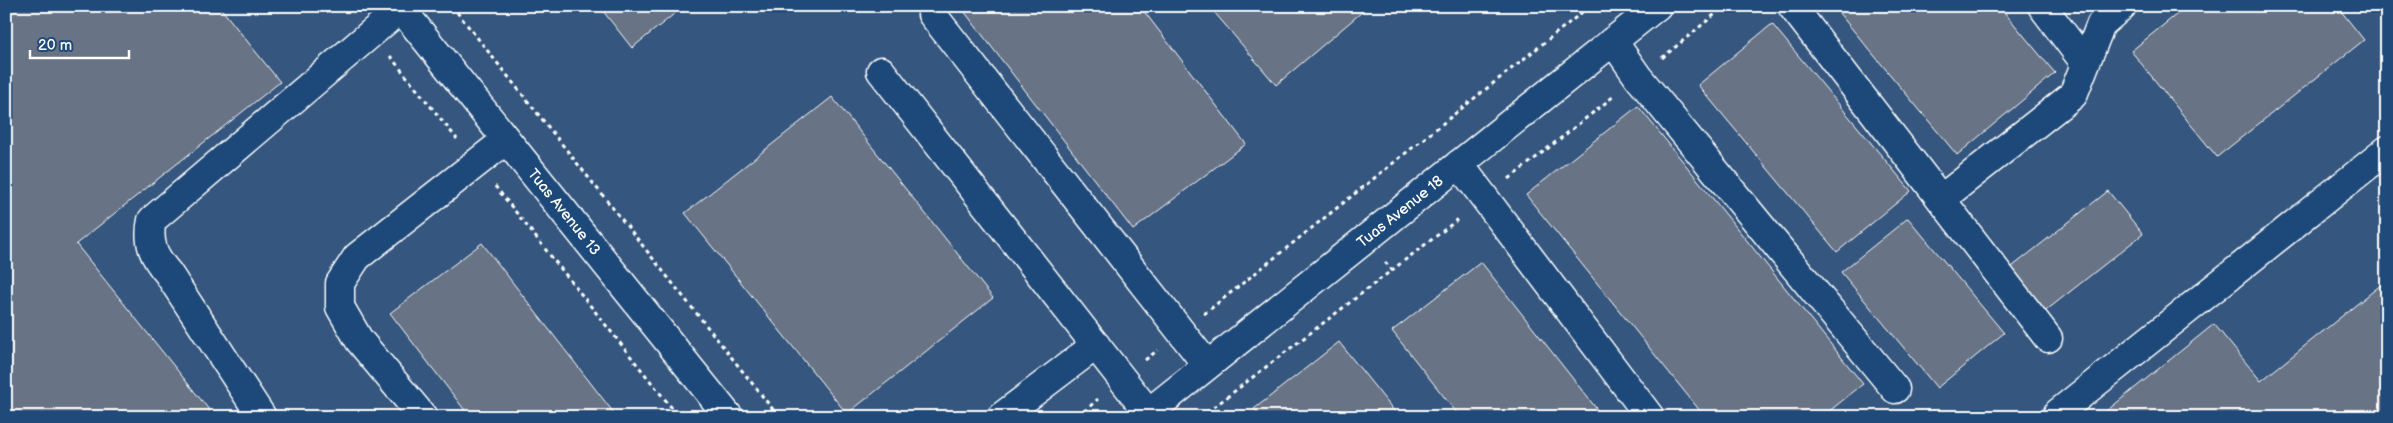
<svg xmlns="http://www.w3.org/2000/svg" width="2393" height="423" font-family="'Balsamiq Sans',sans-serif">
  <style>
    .building { fill: #677386; stroke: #fff }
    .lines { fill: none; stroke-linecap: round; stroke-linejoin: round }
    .minor-casing { stroke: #fff; stroke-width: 31 }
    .path { stroke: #fff; stroke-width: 3; stroke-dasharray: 4 4; stroke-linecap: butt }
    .minor { stroke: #1f4a7a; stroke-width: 28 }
    .labels { text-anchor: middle; stroke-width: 4; stroke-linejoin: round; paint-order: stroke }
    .street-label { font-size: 15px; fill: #fff; stroke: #1f4a7a }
  </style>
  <rect width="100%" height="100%" fill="#35567e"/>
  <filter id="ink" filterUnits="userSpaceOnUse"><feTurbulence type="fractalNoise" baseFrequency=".02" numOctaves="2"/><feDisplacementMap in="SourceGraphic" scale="10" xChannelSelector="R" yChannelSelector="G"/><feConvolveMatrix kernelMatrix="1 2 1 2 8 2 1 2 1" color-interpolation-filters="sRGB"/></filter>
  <g filter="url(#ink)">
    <g class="building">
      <path d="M6,6H219L280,82L76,244L210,411L202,417H6Z"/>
      <path d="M599,6H684L632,48Z"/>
      <path d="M960,6H1140L1246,144L1133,230Z"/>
      <path d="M1209,6H1369L1276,85Z"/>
      <path d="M1833,6H1999L2055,73L1957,155Z"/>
      <path d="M2187,6H2337L2364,40L2217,157L2131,51Z"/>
      <path d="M1772,24L1911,191L1837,252L1698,85Z"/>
      <path d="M832,97L993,298L847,414L685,213Z"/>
      <path d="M1638,106L1863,384L1822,417H1705L1526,195Z"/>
      <path d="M2108,191L2143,234L2043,313L2008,270Z"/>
      <path d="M1908,218L2004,333L1937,388L1841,272Z"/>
      <path d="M482,243L617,417H470L390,313Z"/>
      <path d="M1481,262L1603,417H1460L1392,331Z"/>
      <path d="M2387,280V408L2376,417H2099L2214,324L2261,381Z"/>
      <path d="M1339,342L1399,417H1261L1254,409Z"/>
    </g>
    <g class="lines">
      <defs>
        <g id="minor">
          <path id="s1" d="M399,6L729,417"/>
          <path d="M1792,6L2048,338"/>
          <path d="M2042,6L2085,63"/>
          <path d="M932,14L1207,365"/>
          <path d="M1613,41L1638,77L1895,389"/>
          <path d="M881,71L1148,412"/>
          <path d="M1459,164L1650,417"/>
          <path d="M1941,199L2073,95L2101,24L2122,6"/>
          <path d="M2058,413L2387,150"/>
          <path d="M262,417L168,273C154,257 147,243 152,220L401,8"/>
          <path d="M423,417L359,340L340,307V283L357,257L506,140"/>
          <path d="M1001,417L1096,345"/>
          <path id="s2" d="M1143,417L1657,6"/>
        </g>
      </defs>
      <use href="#minor" class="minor-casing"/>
      <g class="path">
        <path d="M452,6L779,417"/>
        <path d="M2384,6L2387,10"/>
        <path d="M390,56L457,139"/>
        <path d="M1662,58L1725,6"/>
        <path d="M1509,179L1614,96"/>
        <path d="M495,186L679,417"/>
        <path d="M1385,262L1393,271"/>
        <path d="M1204,314L1590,6"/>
        <path d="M1145,360L1158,350"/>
        <path d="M1078,417L1098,399"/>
        <path d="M1201,417L1461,217"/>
      </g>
      <use href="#minor" class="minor"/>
    </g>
  </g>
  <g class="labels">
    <g class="street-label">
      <text dy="5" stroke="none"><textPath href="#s2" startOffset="329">Tuas Avenue 18</textPath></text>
      <text dy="5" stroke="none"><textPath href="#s1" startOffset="264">Tuas Avenue 13</textPath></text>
    </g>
  </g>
  <rect width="2393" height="423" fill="none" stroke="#1f4a7a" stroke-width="25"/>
  <rect x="12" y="12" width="2368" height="398" fill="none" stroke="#fff" stroke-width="2" filter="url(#ink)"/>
  <path d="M30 50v8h99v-8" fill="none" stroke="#ffffff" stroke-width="2.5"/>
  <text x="38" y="50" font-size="15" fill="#ffffff" stroke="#1f4a7a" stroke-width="4" paint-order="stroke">20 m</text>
</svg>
